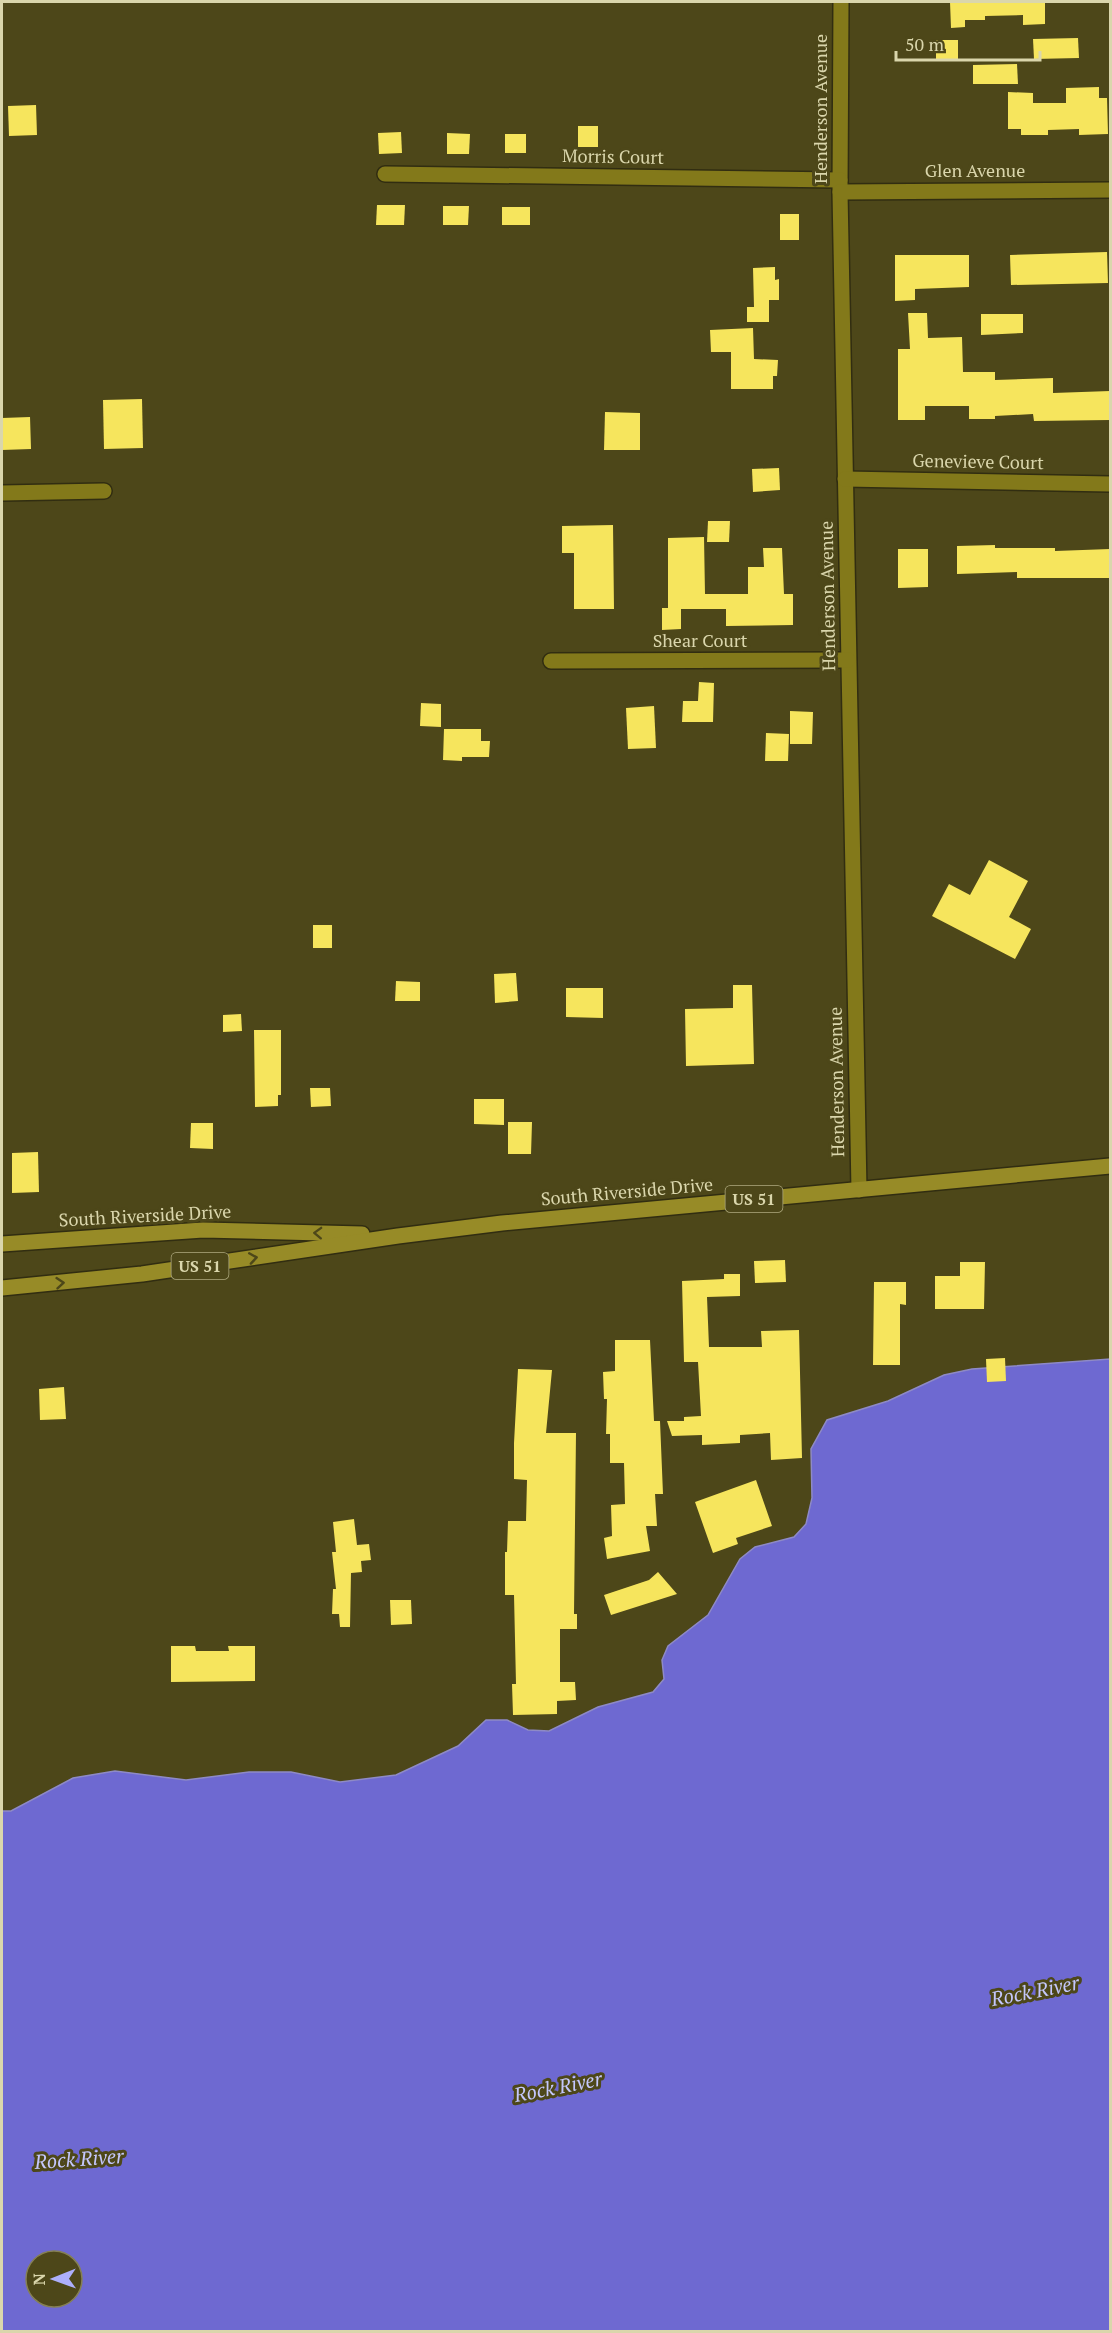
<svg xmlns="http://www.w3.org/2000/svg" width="1112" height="2333" font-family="'PT Serif',serif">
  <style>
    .water { fill: #6e69d1; stroke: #8e8ac6; stroke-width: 1.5; fill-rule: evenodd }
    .building { fill: #f6e55d }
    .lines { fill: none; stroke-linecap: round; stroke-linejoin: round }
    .minor-casing { stroke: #312d11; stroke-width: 18 }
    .primary-casing { stroke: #312d11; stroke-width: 18 }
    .minor { stroke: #83791a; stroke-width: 15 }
    .primary { stroke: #978b27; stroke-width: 15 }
    .oneway { stroke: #4d4719 }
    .labels { text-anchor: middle; stroke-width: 6; stroke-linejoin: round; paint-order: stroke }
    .shield { fill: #4d4719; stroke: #b0ab80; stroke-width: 1.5 }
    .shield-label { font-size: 16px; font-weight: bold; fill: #dad6ac }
    .street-label { font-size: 18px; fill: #dad6ac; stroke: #4d4719 }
    .water-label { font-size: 20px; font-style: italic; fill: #c4c7fc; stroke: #4d4719 }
  </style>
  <rect width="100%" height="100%" fill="#4d4719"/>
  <path class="water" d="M1110,1359V2331L2,2332V1811H11L73,1778L115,1771L186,1780L249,1772H291L340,1782L396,1775L458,1746L486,1720H507L528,1730L549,1731L598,1707L653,1692L664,1679L662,1660L668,1646L708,1615L740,1559L755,1547L794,1537L806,1524L812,1498L811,1449L827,1420L888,1401L944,1375L972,1369ZM36,2261H72V2297H36Z"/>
  <g class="building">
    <path d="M950,2H1045V24L1023,25V15L985,16V20H965V27L951,28Z"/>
    <path d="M1078,38L1079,58L1034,59L1033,39Z"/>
    <rect x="936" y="40" width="22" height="20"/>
    <path d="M1017,64L1018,84H973V65Z"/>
    <path d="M1099,87V98H1107L1108,134L1079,135V129L1048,130V135H1021V129H1008V92L1033,93V103H1066V88Z"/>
    <path d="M36,105L37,135L9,136L8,106Z"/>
    <rect x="578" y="126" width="20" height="21"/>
    <path d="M401,132L402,153L379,154L378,133Z"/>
    <path d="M447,133L470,134L469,154H447Z"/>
    <rect x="505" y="134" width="21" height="19"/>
    <path d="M377,205H405L404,225H376Z"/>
    <path d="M443,206H469L468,225H443Z"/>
    <rect x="502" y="207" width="28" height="18"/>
    <rect x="780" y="214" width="19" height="26"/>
    <path d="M1107,252L1108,283L1011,285L1010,255Z"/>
    <path d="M895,255H969V287L915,289V300L895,301Z"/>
    <path d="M775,267V280L779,279V300H769V322H747V307H754L753,268Z"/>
    <path d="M908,313H927L928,338L962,337L963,372H995V380L1053,378V393L1110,391V420L1034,421L1033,414L995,416V419H969V406H925V420H898V349H910Z"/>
    <path d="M981,314H1023V333L981,335Z"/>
    <path d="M753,328L754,359L778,360L777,376H773V389H731V352H711L710,330Z"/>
    <path d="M142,399L143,448L104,449L103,400Z"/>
    <path d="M605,412L640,413V450H604Z"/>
    <path d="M30,417L31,449L2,450V418Z"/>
    <path d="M779,468L780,490L753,492L752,469Z"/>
    <path d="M708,521H730L729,542H707Z"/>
    <path d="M613,525L614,609H574V553H562V526Z"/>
    <path d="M704,537L705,594H748V567H764L763,548H782L784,594H793V625L726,626V609H681V629L662,630V608H668V538Z"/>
    <path d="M995,545V548H1055V551L1110,549V578H1017V572L957,574V546Z"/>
    <path d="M898,549H928V587L898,588Z"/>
    <path d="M699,682L714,683L713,722H682L683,701H698Z"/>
    <path d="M421,703L441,704V727L420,726Z"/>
    <path d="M654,706L656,748L628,749L626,708Z"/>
    <path d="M790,711L813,712L812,744H790Z"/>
    <path d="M444,729H481V741H490L489,757H462V761L443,760Z"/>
    <path d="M766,733L789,734L788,761H765Z"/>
    <path d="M989,860L1028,881L1009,917L1031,929L1015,959L932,916L949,884L970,895Z"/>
    <rect x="313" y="925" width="19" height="23"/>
    <path d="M516,973L518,1001L495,1003L494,974Z"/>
    <path d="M396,981L420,982V1001H395Z"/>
    <path d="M733,985H752L754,1064L686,1066L685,1009L733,1008Z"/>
    <path d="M566,988H603V1018L566,1017Z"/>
    <path d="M241,1014L242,1031L223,1032V1015Z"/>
    <path d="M254,1030H281V1095H278V1106L255,1107Z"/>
    <path d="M310,1088H330L331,1106L311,1107Z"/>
    <path d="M474,1099H504V1125L474,1124Z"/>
    <path d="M508,1122H532L531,1154H508Z"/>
    <path d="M191,1123H213V1149L190,1148Z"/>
    <path d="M38,1152L39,1192L12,1193V1153Z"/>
    <path d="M785,1260L786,1282L755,1283L754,1261Z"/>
    <path d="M960,1262H985L984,1309H935V1276H960Z"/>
    <path d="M724,1274H740V1296L707,1297L709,1347H762L761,1331L799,1330L802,1458L771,1460L770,1433L740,1435V1443L702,1445V1435L672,1436L667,1421H684V1417L701,1416L698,1362H684L682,1281L724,1279Z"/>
    <path d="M874,1282H906V1305L900,1304V1365H873Z"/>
    <path d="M615,1340H650L654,1421H660L663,1494H655L657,1526H646L650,1551L607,1559L604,1538L612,1536L611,1505L625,1504L624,1463H610V1434H606L607,1399H604L603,1372L615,1371Z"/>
    <path d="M1005,1358L1006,1381L987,1382L986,1359Z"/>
    <path d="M518,1369L552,1370L546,1433H576L574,1614H577V1629H560V1682H575L576,1700L557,1701V1714L513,1715L512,1684H516L514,1595H505V1552H507L508,1521H526L527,1480L514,1479V1443Z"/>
    <path d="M64,1387L66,1419L40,1420L39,1389Z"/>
    <path d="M756,1480L772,1526L736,1538L738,1544L713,1553L695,1502Z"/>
    <path d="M354,1519L357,1545L369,1544L371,1560L361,1561L362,1572L351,1573L350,1627H340L339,1614H332L333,1589H336L332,1552H336L333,1522Z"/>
    <path d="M658,1572L677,1594L611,1615L604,1595L649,1580Z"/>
    <path d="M390,1600H411L412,1624L391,1625Z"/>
    <path d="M171,1646H195L196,1651H229L228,1646H255V1681L171,1682Z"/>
  </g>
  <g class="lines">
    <defs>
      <g id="minor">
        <path d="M841,2L840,192L859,1190"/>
        <path d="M385,174L840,180"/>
        <path d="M840,192L1110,190"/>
        <path d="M845,479L1110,484"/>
        <path d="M2,493L104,491"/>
        <path d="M551,661L848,660"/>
      </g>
      <g id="primary">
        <path d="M2,1244L203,1230L362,1234"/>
        <path d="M2,1288L142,1274L398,1236L502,1223L1110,1166"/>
      </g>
    </defs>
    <use href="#minor" class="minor-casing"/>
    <use href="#primary" class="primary-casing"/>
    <use href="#minor" class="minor"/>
    <use href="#primary" class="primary"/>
  </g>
  <defs><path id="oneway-chevron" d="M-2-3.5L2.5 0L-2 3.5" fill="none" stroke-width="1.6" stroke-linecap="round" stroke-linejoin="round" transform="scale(1.5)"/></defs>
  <g class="oneway">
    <use href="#oneway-chevron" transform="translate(318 1233) rotate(-178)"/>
    <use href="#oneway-chevron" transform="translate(253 1258) rotate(-9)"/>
    <use href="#oneway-chevron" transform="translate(60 1283) rotate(-5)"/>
  </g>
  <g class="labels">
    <g class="shield">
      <rect x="725.5" y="1186" width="57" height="26" rx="4.5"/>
      <rect x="171.5" y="1253" width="57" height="26" rx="4.5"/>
    </g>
    <g class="shield-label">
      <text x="754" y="1205">US 51</text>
      <text x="200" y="1272">US 51</text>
    </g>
    <g class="street-label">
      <text transform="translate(821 109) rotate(-90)" y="6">Henderson Avenue</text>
      <text transform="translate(613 157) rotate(1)" y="6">Morris Court</text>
      <text x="975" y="177">Glen Avenue</text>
      <text transform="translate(978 462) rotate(1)" y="6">Genevieve Court</text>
      <text transform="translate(828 596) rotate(-91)" y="6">Henderson Avenue</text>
      <text x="700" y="647">Shear Court</text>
      <text transform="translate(837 1082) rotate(-91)" y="6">Henderson Avenue</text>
      <text transform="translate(627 1192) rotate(-5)" y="6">South Riverside Drive</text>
      <text transform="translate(145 1216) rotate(-3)" y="6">South Riverside Drive</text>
    </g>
    <g class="water-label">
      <text transform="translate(1035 1991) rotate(-11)" y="7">Rock River</text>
      <text transform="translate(558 2087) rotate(-11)" y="7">Rock River</text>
      <text transform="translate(79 2159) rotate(-4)" y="7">Rock River</text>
    </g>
  </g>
  <rect width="1112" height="2333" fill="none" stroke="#dad6ac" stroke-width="6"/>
  <g transform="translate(54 2279) rotate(269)"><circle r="28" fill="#4d4719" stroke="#858054" stroke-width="1.5"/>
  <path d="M0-4.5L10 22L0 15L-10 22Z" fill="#adaffb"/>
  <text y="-9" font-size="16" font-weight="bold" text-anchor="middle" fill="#dad6ac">N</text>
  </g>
  <path d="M896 51v9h144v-9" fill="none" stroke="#dad6ac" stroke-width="3"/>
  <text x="905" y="51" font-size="18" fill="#dad6ac" stroke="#4d4719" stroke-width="4.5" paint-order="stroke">50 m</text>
</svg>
